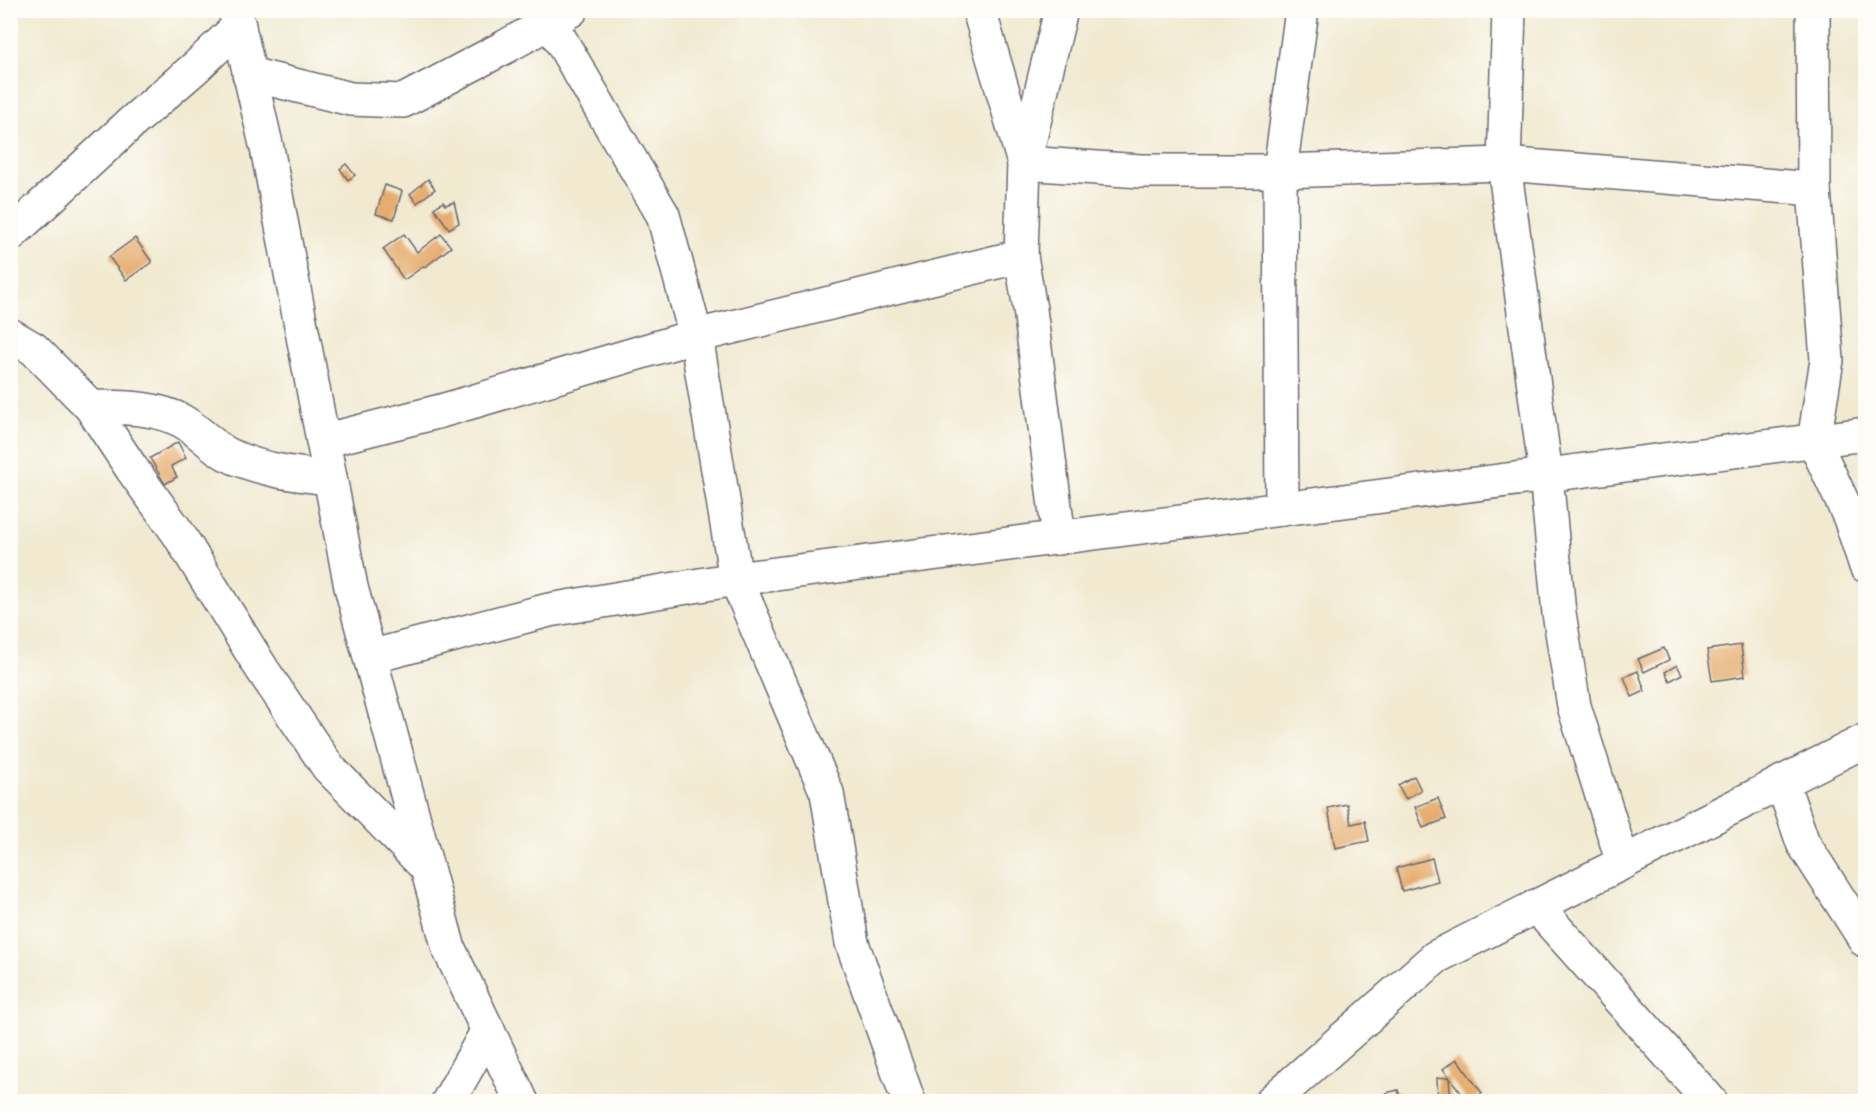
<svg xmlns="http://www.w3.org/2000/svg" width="1876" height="1112" font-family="Vollkorn,serif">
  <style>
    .building { fill: #e6ad70 }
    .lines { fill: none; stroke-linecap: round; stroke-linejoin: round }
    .minor-casing { stroke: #6a6870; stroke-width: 36 }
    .minor { stroke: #fff; stroke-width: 33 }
  </style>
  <rect width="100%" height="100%" fill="#fdfcf7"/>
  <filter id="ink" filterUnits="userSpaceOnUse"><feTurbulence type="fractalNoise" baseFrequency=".0167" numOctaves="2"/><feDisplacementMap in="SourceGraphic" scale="12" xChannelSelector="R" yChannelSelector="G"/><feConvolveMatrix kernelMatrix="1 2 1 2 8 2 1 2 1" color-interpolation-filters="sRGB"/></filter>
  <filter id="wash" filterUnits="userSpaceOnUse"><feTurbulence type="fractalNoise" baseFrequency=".008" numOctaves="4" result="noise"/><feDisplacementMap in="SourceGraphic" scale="24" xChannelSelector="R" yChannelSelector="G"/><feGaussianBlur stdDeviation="1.35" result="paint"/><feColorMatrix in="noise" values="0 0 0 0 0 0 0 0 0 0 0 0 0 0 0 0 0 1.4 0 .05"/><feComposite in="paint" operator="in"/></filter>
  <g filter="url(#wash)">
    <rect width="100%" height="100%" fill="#f1ead1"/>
    <g id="blocks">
      <g class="building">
        <path d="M346,164L355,175L348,180L340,169Z"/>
        <path d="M428,179L435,189L417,203L410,194Z"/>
        <path d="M385,185L402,191L394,219L376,214Z"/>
        <path d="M443,202L445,205L454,202L459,223L449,229L434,208Z"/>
        <path d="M404,234L417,252L441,234L451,247L425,267L424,266L404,280L383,249Z"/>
        <path d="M135,238L152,262L126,280L109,257Z"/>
        <path d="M178,442L186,458L171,466L177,477L165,484L150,458Z"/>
        <path d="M1741,645L1745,676L1712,681L1707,650Z"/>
        <path d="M1664,648L1669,660L1644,672L1638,659Z"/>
        <path d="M1677,665L1682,674L1670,681L1665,672Z"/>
        <path d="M1638,671L1645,691L1632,697L1624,677Z"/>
        <path d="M1414,776L1421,790L1406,799L1398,785Z"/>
        <path d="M1438,798L1446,819L1423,828L1415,807Z"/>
        <path d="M1347,804L1351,824L1365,821L1369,841L1335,848L1328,808Z"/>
        <path d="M1432,858L1438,881L1402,891L1396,868Z"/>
        <path d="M1457,1059L1482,1093L1471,1102H1468L1443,1069Z"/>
        <path d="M1449,1077L1451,1102H1438L1437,1078Z"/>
        <path d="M1398,1090L1401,1100L1389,1102L1386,1093Z"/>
        <path d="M1432,1095V1102H1419V1096Z"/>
      </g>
    </g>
  </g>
  <g filter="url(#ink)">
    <use href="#blocks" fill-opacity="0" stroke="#6a6870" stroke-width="1.5"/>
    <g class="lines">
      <defs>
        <g id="minor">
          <path d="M235,10L268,153L351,587L449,949L522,1102"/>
          <path d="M543,10L663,215L696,336L736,579L827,793L852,943L909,1102"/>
          <path d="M979,10L1024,163L1021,256L1030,309L1059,538"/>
          <path d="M1061,10L1024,163L1141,171H1280L1504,164L1814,189"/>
          <path d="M1509,10L1504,164L1546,475L1559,613L1574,706L1623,863"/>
          <path d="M1813,10L1814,189L1827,360L1814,441L1850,518L1866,566"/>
          <path d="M249,74L351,99L403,101L505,47L571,10"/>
          <path d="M10,235L131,123L196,67L239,26"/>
          <path d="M10,335L34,349L91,407L132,469L178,533L262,669L328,767L425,866"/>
          <path d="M91,407C121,408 154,406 182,421C198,430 211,445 227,454C259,470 294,474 330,478"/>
          <path d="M323,441L441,411L696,336L1021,256"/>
          <path d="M1282,509L1280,171L1302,10"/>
          <path d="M370,657L549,610L736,579L1866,434"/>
          <path d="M1782,782L1803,843L1866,941"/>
          <path d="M1536,906L1711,1102"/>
          <path d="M448,1102L488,1030"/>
          <path d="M1271,1102L1436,957L1866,740"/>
        </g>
      </defs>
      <use href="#minor" class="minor-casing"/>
      <use href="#minor" class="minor"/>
    </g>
  </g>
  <rect width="1876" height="1112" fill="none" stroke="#fdfcf7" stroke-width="36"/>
</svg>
